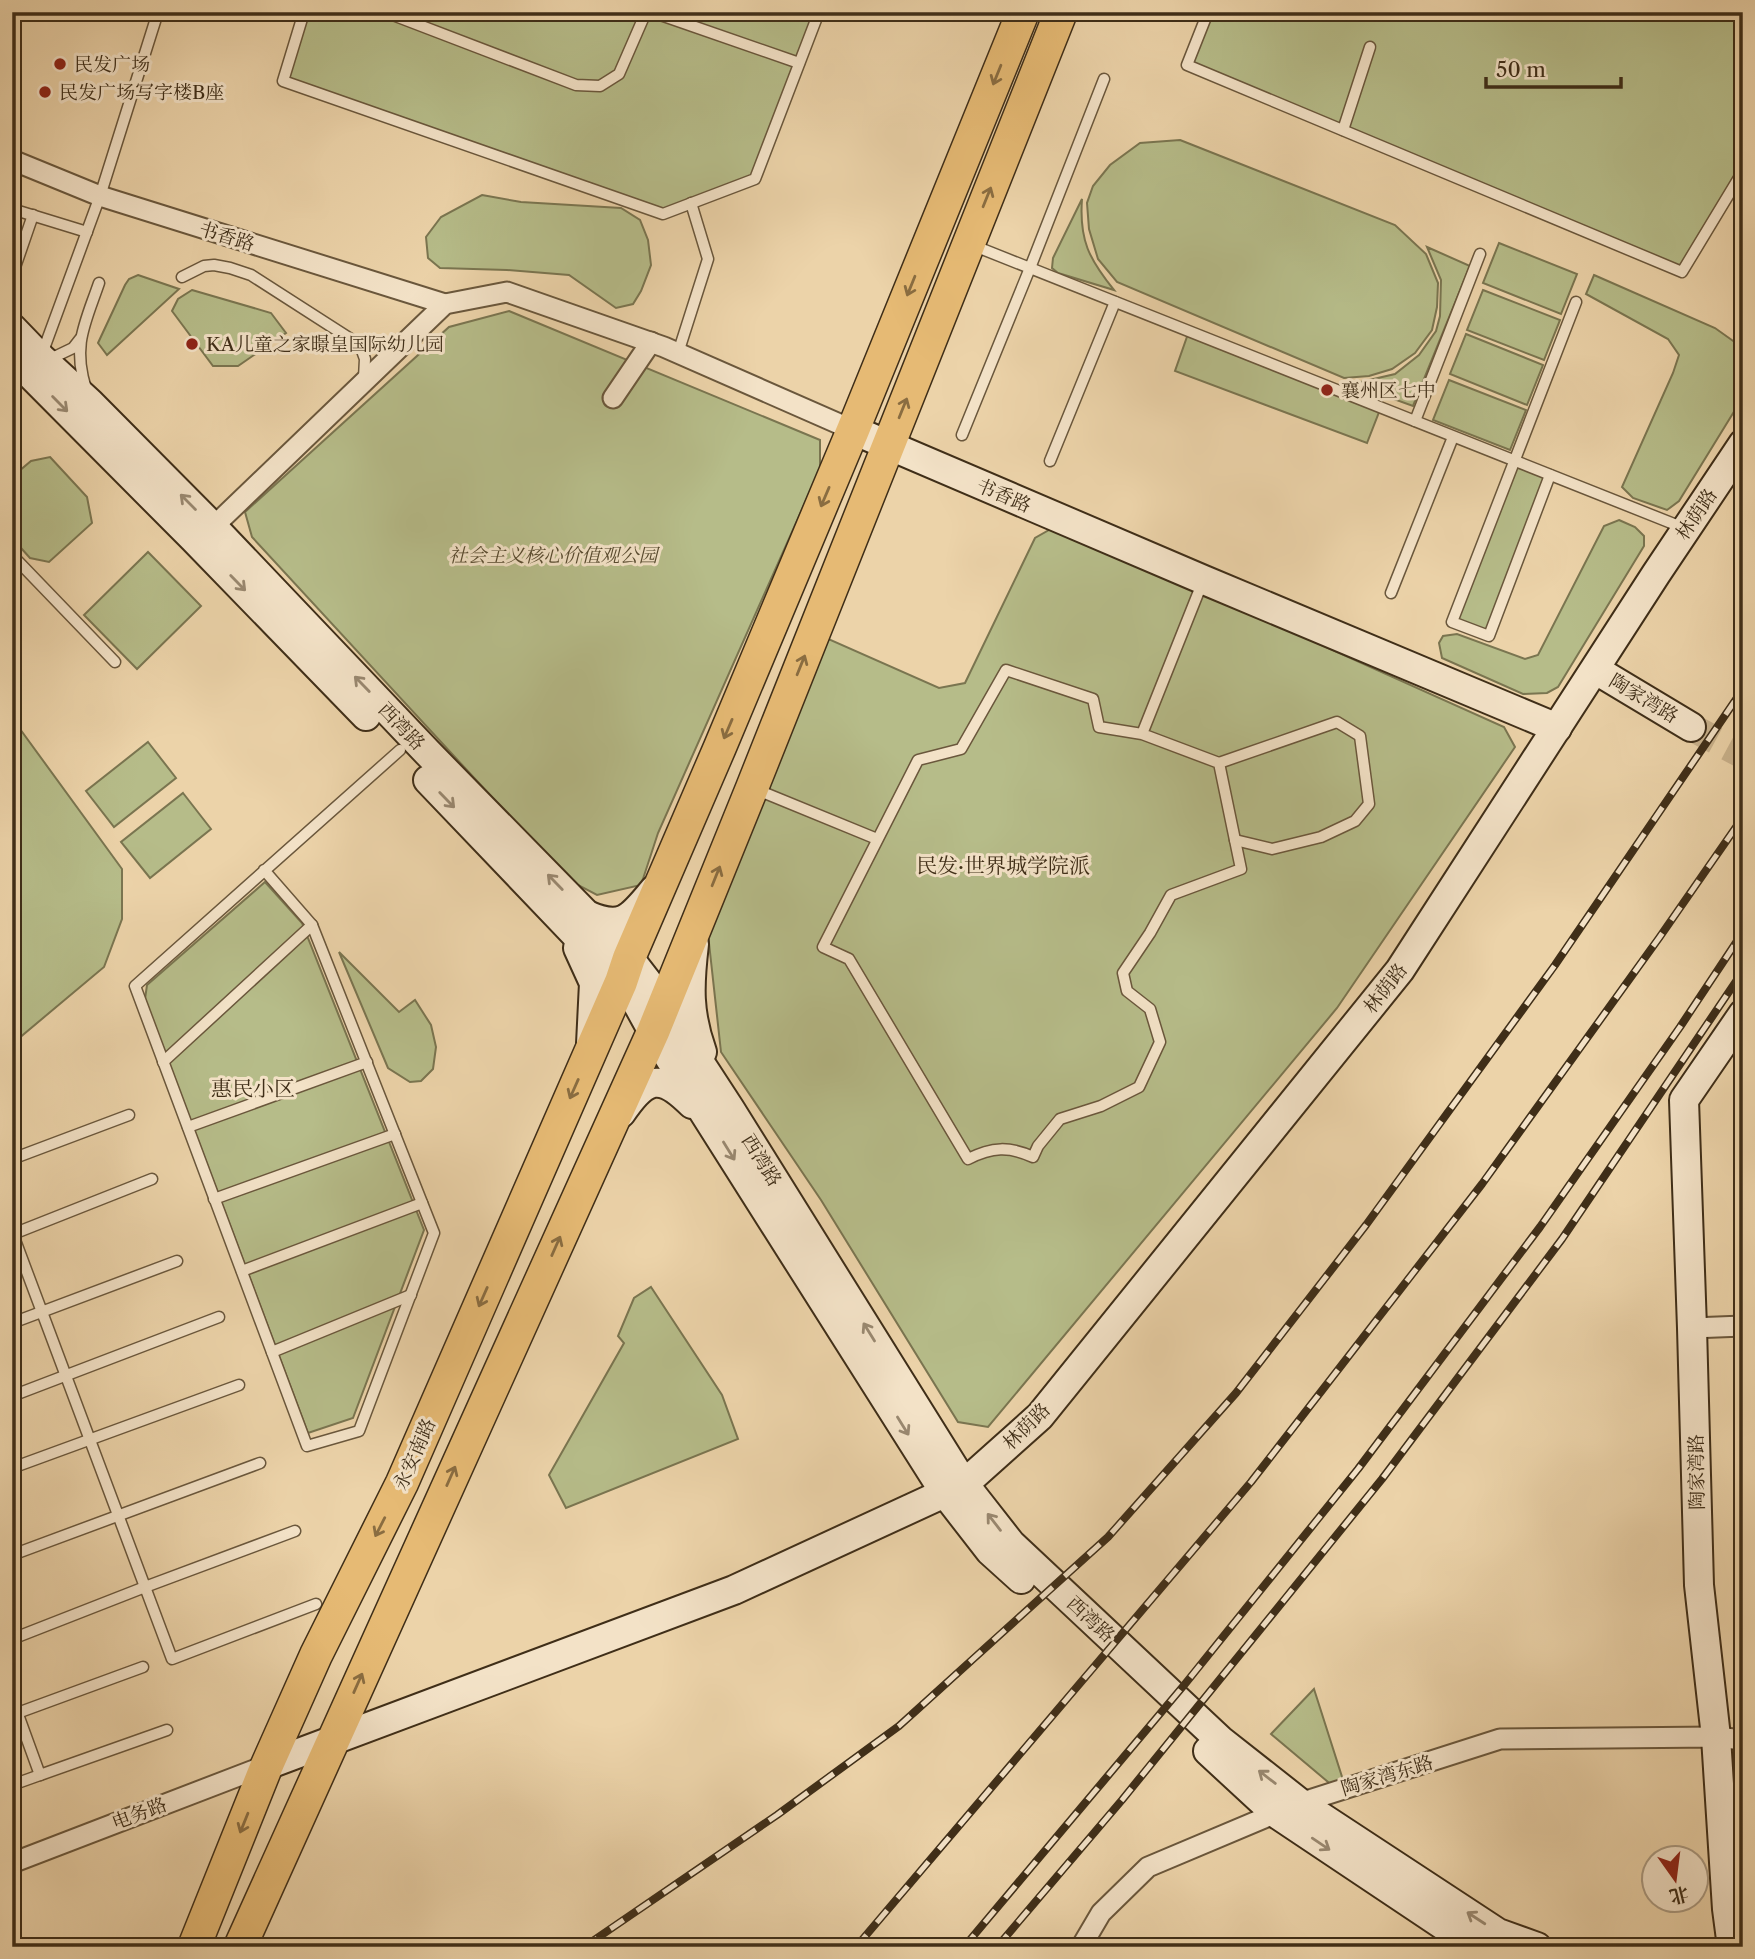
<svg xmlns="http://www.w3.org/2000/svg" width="1755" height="1959" font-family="'Libre Caslon Text','Noto Serif SC',serif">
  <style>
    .green { fill: #b6bc89; stroke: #7a7550; stroke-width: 2 }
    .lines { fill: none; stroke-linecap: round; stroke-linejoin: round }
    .secondary-tunnel { stroke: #c9b28c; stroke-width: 28; stroke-dasharray: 28 14; stroke-linecap: butt }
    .lane-casing { stroke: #6a573c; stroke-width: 13 }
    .street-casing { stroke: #6a573c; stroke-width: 23 }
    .secondary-casing { stroke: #3f2e18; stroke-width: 32 }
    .primary-casing { stroke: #3f2e18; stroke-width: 35 }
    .lane { stroke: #f3e2c7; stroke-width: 10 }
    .street { stroke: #f3e2c7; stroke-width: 19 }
    .secondary { stroke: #f3e2c7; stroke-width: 28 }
    .primary { stroke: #e6ba74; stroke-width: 32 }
    .rail-casing { stroke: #3f2e18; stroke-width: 8 }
    .rail { stroke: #f3e2c7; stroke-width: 5; stroke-dasharray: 16; stroke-linecap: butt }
    .oneway { stroke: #8a6d41 }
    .oneway2 { stroke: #998870 }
    .poi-dot { fill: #8f2418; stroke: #f3e2c7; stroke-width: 2.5 }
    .labels { text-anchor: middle; stroke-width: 6; stroke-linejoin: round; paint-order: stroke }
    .poi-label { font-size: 19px; fill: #3f2e18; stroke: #f3e2c7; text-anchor: start }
    .street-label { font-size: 19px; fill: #3f2e18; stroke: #f3e2c7 }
    .park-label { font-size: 19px; font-style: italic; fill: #574a2f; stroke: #f3e2c7 }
    .neighbourhood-label { font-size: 21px; fill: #3f2e18; stroke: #f3e2c7 }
  </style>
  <rect width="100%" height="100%" fill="#ecd3a9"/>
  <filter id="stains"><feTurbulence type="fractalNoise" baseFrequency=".00286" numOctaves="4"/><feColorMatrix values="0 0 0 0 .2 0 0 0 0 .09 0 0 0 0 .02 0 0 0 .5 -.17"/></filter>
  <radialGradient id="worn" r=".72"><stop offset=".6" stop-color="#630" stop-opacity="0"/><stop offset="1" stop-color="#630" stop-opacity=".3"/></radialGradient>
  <g class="green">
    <path d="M304,12H819L755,179L663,214L283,81Z"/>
    <path d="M1208,12H1743V171L1682,272L1187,65Z"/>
    <path d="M1180,140L1395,225L1426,254L1438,283L1437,307L1432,330L1415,353L1392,369L1369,376L1344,378L1117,282L1098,259L1089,229L1087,203L1093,186L1110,165L1140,143Z"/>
    <path d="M482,195L521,202L621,208L640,220L648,240L651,265L641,291L633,304L616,308L569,275L507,270L440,268L428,258L426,237L441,217Z"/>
    <path d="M1082,199C1079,240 1089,259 1114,290L1058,273L1052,268L1053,258Z"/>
    <path d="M1499,243L1577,274L1561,314L1483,283Z"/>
    <path d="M1427,247L1470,266L1413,406L1352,384L1395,374L1419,355L1436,331L1440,316L1441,280Z"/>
    <path d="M138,275L179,289L107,355L98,343L125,285L129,279Z"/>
    <path d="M1594,275L1715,328L1743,348V397L1679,501L1667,510L1633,498L1622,487L1673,373L1679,355L1668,339L1586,294Z"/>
    <path d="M192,290L271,313L286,333L238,366H213L172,311L178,299Z"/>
    <path d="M1483,290L1560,320L1544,360L1467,330Z"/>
    <path d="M509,311L820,440V469L658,833L641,885L597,895L576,884L513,820L252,537L245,512L449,327Z"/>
    <path d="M1189,331L1381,407L1367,443L1175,371Z"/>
    <path d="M1466,334L1543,365L1527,405L1450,374Z"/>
    <path d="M1449,380L1526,410L1510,450L1433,420Z"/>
    <path d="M50,457L87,497L92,523L49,562L30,558L12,538V477L31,461Z"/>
    <path d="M1515,462L1550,475L1489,636L1452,622Z"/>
    <path d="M1619,520L1635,527L1644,536V546L1558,687L1547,693L1523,694L1442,658L1439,643L1443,636L1457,634L1525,659L1538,655L1604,526Z"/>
    <path d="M1056,526L1504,727L1515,747L1337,1008L988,1427L958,1422L821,1200L721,1052L707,925L824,637L939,688L965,683L1035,538Z"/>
    <path d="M148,552L201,606L137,669L84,615Z"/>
    <path d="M12,718L122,869V919L104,967L12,1044Z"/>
    <path d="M148,742L176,778L114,827L86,791Z"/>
    <path d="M183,793L211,829L150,878L121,842Z"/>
    <path d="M265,882L302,923L424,1230L353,1418L308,1433L145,999L147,985Z"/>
    <path d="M339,952L399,1012L415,1000L431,1025L436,1047L433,1069L421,1081L410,1082L388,1068Z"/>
    <path d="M651,1287L722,1395L738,1439L566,1508L549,1475L624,1343L618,1336L634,1298Z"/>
    <path d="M1314,1689L1344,1783L1334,1787L1271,1734Z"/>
  </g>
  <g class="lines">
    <path class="secondary-tunnel" d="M1691,727L1743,755"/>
    <defs>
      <g id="lane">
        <path d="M304,12L283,81L663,214L755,179L819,12"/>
        <path d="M385,12L576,85L600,86L619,74L646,12"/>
        <path d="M652,12L799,63"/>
        <path d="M1208,12L1187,65L1682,272L1743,171"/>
        <path d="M1343,130L1370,47"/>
        <path d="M12,209L87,232"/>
        <path d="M972,245L1684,528"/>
        <path d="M12,276L33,215"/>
        <path d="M182,277L204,266L214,265L230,268L251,275L360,345L379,346L404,338"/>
        <path d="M360,345L365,359L364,378"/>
        <path d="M678,353L708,259L691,203"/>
        <path d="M42,354L100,196L158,12"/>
        <path d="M50,359L73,348L80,339"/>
        <path d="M86,389C72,345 85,324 99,283"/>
        <path d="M1415,421L1480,254"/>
        <path d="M962,435L1030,268L1104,79"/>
        <path d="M1050,461L1115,302"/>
        <path d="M1550,475L1489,636L1452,622L1576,302"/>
        <path d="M12,555L115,662"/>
        <path d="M1391,593L1453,437"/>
        <path d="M1142,734L1099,727L1093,699L1006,670L961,749L918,760L823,947L849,959L968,1159C992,1147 1009,1146 1033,1157L1038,1146L1060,1119L1101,1106L1139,1087L1160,1042L1150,1009L1127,991L1123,973L1150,933L1171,895L1241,869L1219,763L1142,734L1203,581"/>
        <path d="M1219,763L1337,722L1360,736L1369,804L1355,821L1321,837L1272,849L1235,840"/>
        <path d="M755,789L877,839"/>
        <path d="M264,870L312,925L434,1233L359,1431L307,1446L135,986L400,750"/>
        <path d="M163,1062L312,925"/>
        <path d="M188,1127L367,1062"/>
        <path d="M12,1159L129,1115"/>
        <path d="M214,1199L395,1134"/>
        <path d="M12,1232L172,1659L316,1604"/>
        <path d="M13,1234L152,1179"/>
        <path d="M242,1271L422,1203"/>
        <path d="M12,1323L177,1261"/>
        <path d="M272,1352L411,1295"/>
        <path d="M12,1396L219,1317"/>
        <path d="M12,1468L239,1385"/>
        <path d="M12,1555L260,1463"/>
        <path d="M12,1639L145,1587L295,1531"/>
        <path d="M12,1698L40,1775L12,1785"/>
        <path d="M12,1715L143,1667"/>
        <path d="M40,1775L167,1730"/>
      </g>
      <g id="street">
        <path d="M12,160L100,196L445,304"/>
        <path d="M613,398L651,342"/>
        <path d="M213,527L445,304L507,292L664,347L853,430"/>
        <path d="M1692,1328L1743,1326"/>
        <path d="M12,1863L267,1765"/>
        <path d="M1081,1947L1101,1913L1148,1867L1300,1803L1500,1739L1716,1737L1743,1740"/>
      </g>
      <g id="secondary">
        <path d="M12,328L41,358L90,403L213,527L428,753L629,958L646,980L730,1109L964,1484L1011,1544L1220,1740L1300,1803L1498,1933L1537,1947"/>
        <path d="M12,356L193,538L366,716"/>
        <path d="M853,430L1204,580L1557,728"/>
        <path d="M1596,670L1691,727"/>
        <path d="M428,780L621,982L637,1003L653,1032L945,1493L990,1551L1021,1579"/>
        <path d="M587,915C624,931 631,917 654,890"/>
        <path d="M694,944C689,986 688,1013 702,1052"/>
        <path d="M578,948L594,983L591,1044"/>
        <path d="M621,1113C645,1078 659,1071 692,1104"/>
        <path d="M1208,1751L1274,1812L1476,1947"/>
        <path d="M267,1765L734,1590L964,1484L1040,1416L1400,970L1656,574L1743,444"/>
        <path d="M1732,1947L1727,1909L1716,1737L1699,1585L1692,1328L1684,1100L1743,1014"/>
      </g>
      <g id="primary">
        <path d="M194,1947L267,1765L316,1655L402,1483L621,982L629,958L720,747L853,430L1023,12"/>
        <path d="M240,1947L653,1032L752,788L1061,12"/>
      </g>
    </defs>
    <use href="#lane" class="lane-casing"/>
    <use href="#street" class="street-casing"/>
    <use href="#secondary" class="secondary-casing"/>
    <use href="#primary" class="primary-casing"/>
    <use href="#lane" class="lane"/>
    <use href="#street" class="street"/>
    <use href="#secondary" class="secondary"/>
    <use href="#primary" class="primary"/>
    <defs>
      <g id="rail">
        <path d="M584,1947L777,1815L899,1726L1108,1537L1236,1393L1366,1225L1555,965L1743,689"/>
        <path d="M856,1947L1251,1482L1482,1184L1659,938L1743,817"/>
        <path d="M964,1947L1185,1684L1358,1469L1540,1227L1680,1027L1743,932"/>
        <path d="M997,1947L1122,1800L1382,1479L1562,1239L1743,971"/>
      </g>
    </defs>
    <use href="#rail" class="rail-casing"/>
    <use href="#rail" class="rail"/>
  </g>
  <defs><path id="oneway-shaft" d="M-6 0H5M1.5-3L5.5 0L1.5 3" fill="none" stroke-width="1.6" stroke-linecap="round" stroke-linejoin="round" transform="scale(1.75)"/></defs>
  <g class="oneway">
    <use href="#oneway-shaft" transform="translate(997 75) rotate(112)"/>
    <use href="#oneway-shaft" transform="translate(987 197) rotate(-68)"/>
    <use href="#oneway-shaft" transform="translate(911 286) rotate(112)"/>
    <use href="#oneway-shaft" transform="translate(903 408) rotate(-68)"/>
    <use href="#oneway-shaft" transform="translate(825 497) rotate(113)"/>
    <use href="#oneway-shaft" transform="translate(801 665) rotate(-68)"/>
    <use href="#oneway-shaft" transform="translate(728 729) rotate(113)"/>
    <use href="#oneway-shaft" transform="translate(716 876) rotate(-68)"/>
    <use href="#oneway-shaft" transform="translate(574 1089) rotate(114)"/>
    <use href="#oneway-shaft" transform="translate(556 1246) rotate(-66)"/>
    <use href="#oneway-shaft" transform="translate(483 1297) rotate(114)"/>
    <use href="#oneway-shaft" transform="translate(451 1476) rotate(-66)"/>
    <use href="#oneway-shaft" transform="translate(380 1527) rotate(117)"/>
    <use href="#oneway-shaft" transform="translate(358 1683) rotate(-66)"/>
    <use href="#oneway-shaft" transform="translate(244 1823) rotate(112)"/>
  </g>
  <g class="oneway2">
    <use href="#oneway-shaft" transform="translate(60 404) rotate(45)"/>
    <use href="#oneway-shaft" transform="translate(188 502) rotate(-135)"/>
    <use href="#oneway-shaft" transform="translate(238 583) rotate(46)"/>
    <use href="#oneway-shaft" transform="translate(362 684) rotate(-134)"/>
    <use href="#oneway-shaft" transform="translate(447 800) rotate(46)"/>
    <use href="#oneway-shaft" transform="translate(555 882) rotate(-134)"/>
    <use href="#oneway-shaft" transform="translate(729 1151) rotate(58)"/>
    <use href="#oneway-shaft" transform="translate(869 1332) rotate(-122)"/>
    <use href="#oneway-shaft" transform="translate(903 1426) rotate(58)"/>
    <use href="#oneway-shaft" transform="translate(994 1522) rotate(-128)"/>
    <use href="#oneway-shaft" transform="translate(1267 1777) rotate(-142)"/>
    <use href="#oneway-shaft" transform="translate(1321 1844) rotate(34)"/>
    <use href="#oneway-shaft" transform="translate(1476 1918) rotate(-147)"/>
  </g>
  <g class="poi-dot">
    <circle cx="60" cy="64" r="7"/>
    <circle cx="45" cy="92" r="7"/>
    <circle cx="192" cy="344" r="7"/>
    <circle cx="1327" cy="390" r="7"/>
  </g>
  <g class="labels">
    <g class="poi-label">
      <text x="74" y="71">民发广场</text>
      <text x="59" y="99">民发广场写字楼B座</text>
      <text x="206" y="351">KA儿童之家暻皇国际幼儿园</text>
      <text x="1341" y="397">襄州区七中</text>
    </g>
    <g class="street-label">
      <text transform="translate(227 236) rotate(17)" y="7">书香路</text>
      <text transform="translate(1004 495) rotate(23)" y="7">书香路</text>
      <text transform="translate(1696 514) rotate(-56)" y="7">林荫路</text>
      <text transform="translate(1644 698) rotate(31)" y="7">陶家湾路</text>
      <text transform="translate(402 726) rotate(46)" y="7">西湾路</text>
      <text transform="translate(1385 988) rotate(-52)" y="7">林荫路</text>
      <text transform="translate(762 1160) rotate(58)" y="7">西湾路</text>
      <text transform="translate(1026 1426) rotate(-45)" y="7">林荫路</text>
      <text transform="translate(414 1454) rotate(-66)" y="7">永安南路</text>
      <text transform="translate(1696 1472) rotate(-91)" y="7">陶家湾路</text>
      <text transform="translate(1091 1619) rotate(43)" y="7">西湾路</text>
      <text transform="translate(1387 1775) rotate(-17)" y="7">陶家湾东路</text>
      <text transform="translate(139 1813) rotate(-21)" y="7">电务路</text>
    </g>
    <g class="park-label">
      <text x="553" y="562">社会主义核心价值观公园</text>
    </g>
    <g class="neighbourhood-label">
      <text x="1003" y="873">民发·世界城学院派</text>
      <text x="253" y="1096">惠民小区</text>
    </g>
  </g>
  <rect width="1755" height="1959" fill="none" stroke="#ecd3a9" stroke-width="42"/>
  <rect x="14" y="14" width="1727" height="1931" fill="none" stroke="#3f2e18" stroke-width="3.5"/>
  <rect x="21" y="21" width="1713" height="1917" fill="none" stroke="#3f2e18" stroke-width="2"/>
  <g transform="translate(1675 1879) rotate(166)"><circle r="33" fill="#f3e2c7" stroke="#ab9a81" stroke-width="2"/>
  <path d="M0-5L12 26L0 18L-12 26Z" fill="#8f2418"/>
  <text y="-10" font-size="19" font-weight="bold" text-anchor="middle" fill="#3f2e18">北</text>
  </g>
  <path d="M1486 77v10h135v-10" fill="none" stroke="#3f2e18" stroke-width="3.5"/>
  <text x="1496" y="77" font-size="21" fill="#3f2e18" stroke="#f3e2c7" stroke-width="5" paint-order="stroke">50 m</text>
  <rect width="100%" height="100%" filter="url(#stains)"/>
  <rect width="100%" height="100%" fill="url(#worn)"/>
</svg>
